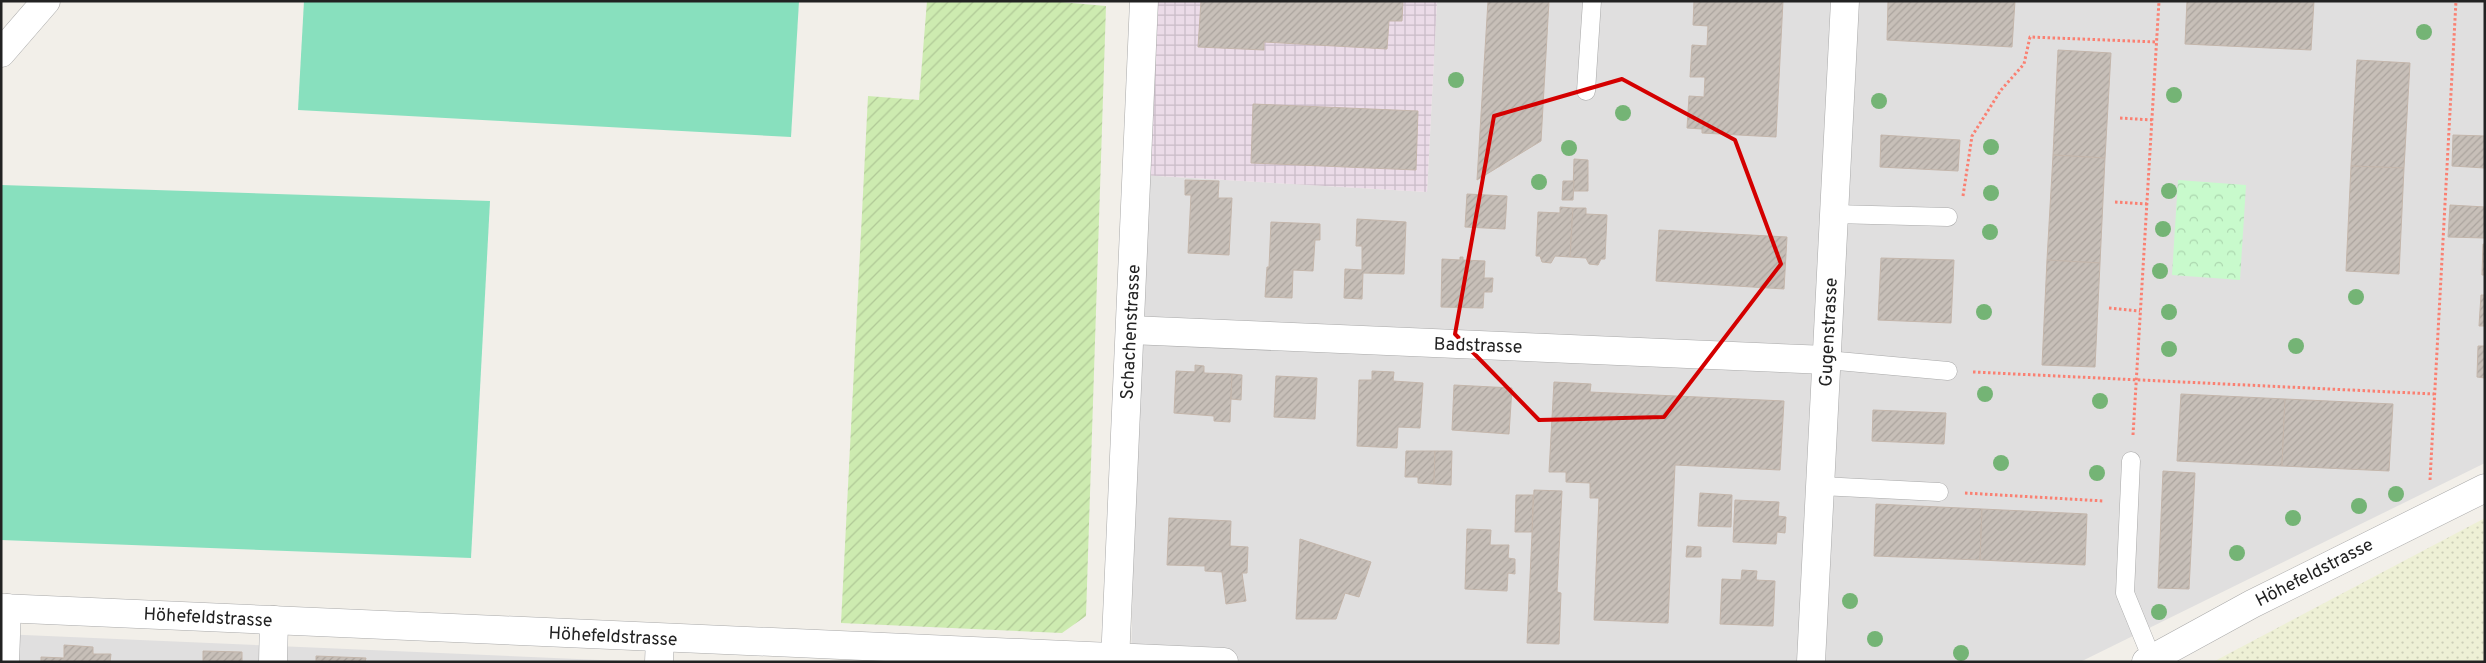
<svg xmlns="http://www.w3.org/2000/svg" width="2486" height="663" font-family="Overpass,sans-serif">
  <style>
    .residential { fill: #e0dfdf }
    .industrial { fill: url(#industrial-grid) }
    .farmland { fill: url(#farmland-dots) }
    .park { fill: url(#park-crowns) }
    .garden { fill: url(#garden-furrows) }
    .pitch { fill: #88e0be }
    .building { fill: url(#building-hatch); stroke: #c4b6ab }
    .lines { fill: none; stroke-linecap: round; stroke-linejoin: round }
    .service-casing { stroke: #a9a9a9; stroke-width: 19 }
    .minor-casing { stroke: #a9a9a9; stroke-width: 29 }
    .path { stroke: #fa8072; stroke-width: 3; stroke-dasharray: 2.5 2.5; stroke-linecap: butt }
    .service { stroke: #fff; stroke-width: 18 }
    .minor { stroke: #fff; stroke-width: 28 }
    .tree { fill: #74b475 }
    .marked { fill: none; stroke: #d40000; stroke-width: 4; stroke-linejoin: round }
    .labels { text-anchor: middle; stroke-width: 5; stroke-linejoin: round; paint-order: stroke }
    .street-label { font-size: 18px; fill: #222; stroke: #fff }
  </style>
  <defs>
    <pattern id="industrial-grid" width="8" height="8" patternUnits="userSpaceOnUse" patternTransform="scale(1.25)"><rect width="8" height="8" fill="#ebdbe8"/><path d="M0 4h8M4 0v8" fill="none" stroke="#c9bcc7"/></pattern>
    <pattern id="farmland-dots" width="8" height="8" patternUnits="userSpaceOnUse" patternTransform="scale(1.25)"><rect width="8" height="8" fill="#eef0d5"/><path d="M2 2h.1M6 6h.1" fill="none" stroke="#ccceb7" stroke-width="1.8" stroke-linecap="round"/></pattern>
    <pattern id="park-crowns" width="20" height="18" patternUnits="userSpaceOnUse" patternTransform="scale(1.25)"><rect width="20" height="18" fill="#c8facc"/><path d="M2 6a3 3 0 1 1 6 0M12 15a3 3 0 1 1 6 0" fill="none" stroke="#acd6af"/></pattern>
    <pattern id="garden-furrows" width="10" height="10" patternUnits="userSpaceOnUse" patternTransform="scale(1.25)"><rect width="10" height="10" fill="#cdebb0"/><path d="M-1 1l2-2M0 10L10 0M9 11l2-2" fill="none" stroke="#b0c997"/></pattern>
    <pattern id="building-hatch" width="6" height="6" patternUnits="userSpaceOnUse" patternTransform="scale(1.25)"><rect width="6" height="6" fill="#c7bfb8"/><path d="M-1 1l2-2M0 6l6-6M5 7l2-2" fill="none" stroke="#aba49e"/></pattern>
  </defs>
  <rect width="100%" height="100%" fill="#f2efe9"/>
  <g class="residential">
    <path d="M1437,1H2485V463L2080,662H1131L1141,175L1427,192Z"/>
    <path d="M1,634L646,662H1Z"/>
  </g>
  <path class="industrial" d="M1157,1H1437L1427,192L1141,175Z"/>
  <path class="farmland" d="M2485,518V662H2213Z"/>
  <path class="park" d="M2178,180L2246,185L2240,280L2172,275Z"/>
  <path class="garden" d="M927,1H1050L1106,6L1086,616L1062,633L841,623L868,96L919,100Z"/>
  <g class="pitch">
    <path d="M304,1H799L791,137L298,110Z"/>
    <path d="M1,185L490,201L471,558L1,540Z"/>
  </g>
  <g class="building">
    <path d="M1201,1H1403L1402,21H1389L1387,49L1264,42V50L1198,47Z"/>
    <path d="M1488,1H1549L1541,141L1477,180Z"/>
    <path d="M1694,1H1783L1776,137L1702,133V129L1687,128L1689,96L1704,97L1705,77H1690L1692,45L1707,46L1708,26L1693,25Z"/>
    <path d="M1888,1H2015L2012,47L1887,40Z"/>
    <path d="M2187,1H2314L2311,50L2185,44Z"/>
    <path d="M2058,50L2111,53L2105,158L2053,155Z"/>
    <path d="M2357,60L2410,63L2404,168L2351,166Z"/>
    <path d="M1253,104L1418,111L1416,170L1251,163Z"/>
    <path d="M1881,135L1960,140L1958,171L1880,167Z"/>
    <path d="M2453,135L2485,136V168L2452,166Z"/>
    <path d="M2053,155L2105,158L2100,263L2047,260Z"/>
    <path d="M1574,159L1588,160V191H1573Z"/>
    <path d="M2351,166L2404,168L2399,274L2346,271Z"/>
    <path d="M1185,180L1219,181L1218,198H1232L1229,255L1188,253L1191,195H1185Z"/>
    <path d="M1563,181H1574L1573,200H1562Z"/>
    <path d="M1467,194L1507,196L1505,229L1465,227Z"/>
    <path d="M2450,205L2485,207V238L2448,237Z"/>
    <path d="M1560,207L1573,208L1570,257L1555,256L1551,263L1542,262L1540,256H1536L1538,212L1560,213Z"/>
    <path d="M1573,208H1586V214L1607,215L1605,259H1601L1598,265L1589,264L1586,258L1570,257Z"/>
    <path d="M1357,219L1406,222L1404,274L1363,273L1362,299L1344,298L1345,269L1362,270V246H1356Z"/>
    <path d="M1271,222L1320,224V240H1315L1313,271L1293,270L1292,298L1265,297L1267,267H1269Z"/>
    <path d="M1659,230L1787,237L1784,289L1656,281Z"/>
    <path d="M2483,244H2485V275H2482Z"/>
    <path d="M1460,257H1463V260L1485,261L1484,278H1493L1492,292H1484L1483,308L1441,307L1442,259L1460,260Z"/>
    <path d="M1881,258L1954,260L1951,323L1878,320Z"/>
    <path d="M2047,260L2100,263L2095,367L2042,365Z"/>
    <path d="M2481,295H2485V326H2479Z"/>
    <path d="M2478,346H2485V378L2477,377Z"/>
    <path d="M1195,365L1204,366V373L1232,374L1230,422L1214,421V416L1174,413L1176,371L1195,372Z"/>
    <path d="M1372,371L1394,372L1393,381L1423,383L1420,428L1398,427L1397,448L1357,446L1359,380H1372Z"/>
    <path d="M1232,374L1242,375L1241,400L1231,399Z"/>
    <path d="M1276,376L1317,378L1315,419L1274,417Z"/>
    <path d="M1554,382L1591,384L1590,392L1784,401L1780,470L1675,465L1668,623L1594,620L1599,498H1590V483L1566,482V472H1549Z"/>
    <path d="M1454,385L1512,388L1509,434L1452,430Z"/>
    <path d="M2181,394L2285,399L2282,466L2177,461Z"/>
    <path d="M2285,399L2393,404L2389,471L2282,466Z"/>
    <path d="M1873,410L1946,413L1944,444L1872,441Z"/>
    <path d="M1406,451H1435L1434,484L1418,483V477H1405Z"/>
    <path d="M1435,451H1452L1451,485L1434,484Z"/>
    <path d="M2163,471L2195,473L2189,589L2158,588Z"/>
    <path d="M1534,490L1562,491L1557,592L1561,593L1559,644L1527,643Z"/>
    <path d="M1700,493L1732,495L1731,527L1698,526Z"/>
    <path d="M1516,495H1533L1532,532H1515Z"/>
    <path d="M1735,500L1779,502L1778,516L1786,517L1785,533L1777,532L1776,544L1733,542Z"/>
    <path d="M1876,504L1982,509L1980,560L1874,556Z"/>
    <path d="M1982,509L2087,514L2085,565L1980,560Z"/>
    <path d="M1169,518L1231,521L1230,546L1248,547L1247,573H1242L1246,601L1226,604L1222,572L1205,571V566L1167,565Z"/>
    <path d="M1467,529L1491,530L1490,545H1509L1508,558L1515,559V574L1508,573L1507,591L1465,589Z"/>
    <path d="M1300,539L1371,562L1359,597L1345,593L1336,619H1296Z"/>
    <path d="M1687,546L1701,547V557H1686Z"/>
    <path d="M1742,570L1757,571L1756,580L1775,581L1773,626L1720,624L1722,579L1741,580Z"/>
    <path d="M64,645L93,647V654H111L110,662H41V657L64,658Z"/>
    <path d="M203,651L242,652V662H203Z"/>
    <path d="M316,656L366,658L365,662H316Z"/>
  </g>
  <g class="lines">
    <defs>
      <g id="service">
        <path d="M1586,91L1592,1"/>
        <path d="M1834,214L1948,217"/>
        <path d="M1827,360L1948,371"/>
        <path d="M2131,461L2125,593L2152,659"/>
        <path d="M1821,486L1939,492"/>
      </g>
      <g id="minor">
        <path d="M1,53L46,1"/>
        <path d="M1130,330L1827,360"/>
        <path d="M1,608L1224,662"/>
        <path d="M5,662L7,608"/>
        <path d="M273,662L274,620"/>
        <path d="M659,662L660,638"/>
        <path d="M1115,662L1144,1"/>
        <path d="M1811,662L1845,1"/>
        <path d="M2146,662L2252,604L2485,488"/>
      </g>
    </defs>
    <use href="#service" class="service-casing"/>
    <use href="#minor" class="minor-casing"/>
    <g class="path">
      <path d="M2120,118L2152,120"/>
      <path d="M1963,196L1972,136L2001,90L2024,64L2030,37L2157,42"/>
      <path d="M2115,202L2147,204"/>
      <path d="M2109,308L2140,311"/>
      <path d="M1973,372L2434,394"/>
      <path d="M2133,435L2159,1"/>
      <path d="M2430,480L2456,1"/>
      <path d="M1965,493L2104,501"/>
    </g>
    <use href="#service" class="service"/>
    <use href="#minor" class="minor"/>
  </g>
  <g class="tree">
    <circle cx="2424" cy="32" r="8"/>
    <circle cx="1456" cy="80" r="8"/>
    <circle cx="2174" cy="95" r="8"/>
    <circle cx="1879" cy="101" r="8"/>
    <circle cx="1623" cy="113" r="8"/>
    <circle cx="1991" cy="147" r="8"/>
    <circle cx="1569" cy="148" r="8"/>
    <circle cx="1539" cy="182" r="8"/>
    <circle cx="2169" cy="191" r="8"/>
    <circle cx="1991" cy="193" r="8"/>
    <circle cx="2163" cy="229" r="8"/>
    <circle cx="1990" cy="232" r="8"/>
    <circle cx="2160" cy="271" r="8"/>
    <circle cx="2356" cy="297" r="8"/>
    <circle cx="1984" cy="312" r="8"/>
    <circle cx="2169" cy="312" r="8"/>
    <circle cx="2296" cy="346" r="8"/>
    <circle cx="2169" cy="349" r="8"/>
    <circle cx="1985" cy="394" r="8"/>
    <circle cx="2100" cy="401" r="8"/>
    <circle cx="2001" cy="463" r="8"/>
    <circle cx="2097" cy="473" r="8"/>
    <circle cx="2396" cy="494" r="8"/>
    <circle cx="2359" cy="506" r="8"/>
    <circle cx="2293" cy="518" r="8"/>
    <circle cx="2237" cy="553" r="8"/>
    <circle cx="1850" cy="601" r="8"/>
    <circle cx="2159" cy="612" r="8"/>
    <circle cx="1875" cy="639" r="8"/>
    <circle cx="1961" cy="653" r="8"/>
  </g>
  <path class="marked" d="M1622,79L1735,140L1781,264L1664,417L1539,420L1455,334L1494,116Z"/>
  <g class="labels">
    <g class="street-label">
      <text transform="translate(1130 332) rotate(-87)" y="6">Schachenstrasse</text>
      <text transform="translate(1828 332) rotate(-87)" y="6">Gugenstrasse</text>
      <text transform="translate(1478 345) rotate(2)" y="6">Badstrasse</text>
      <text transform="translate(2314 572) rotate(-27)" y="6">Höhefeldstrasse</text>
      <text transform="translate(208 617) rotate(3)" y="6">Höhefeldstrasse</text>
      <text transform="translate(613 636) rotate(3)" y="6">Höhefeldstrasse</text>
    </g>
  </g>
  <rect width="2486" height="663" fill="none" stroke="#222222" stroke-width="5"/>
</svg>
